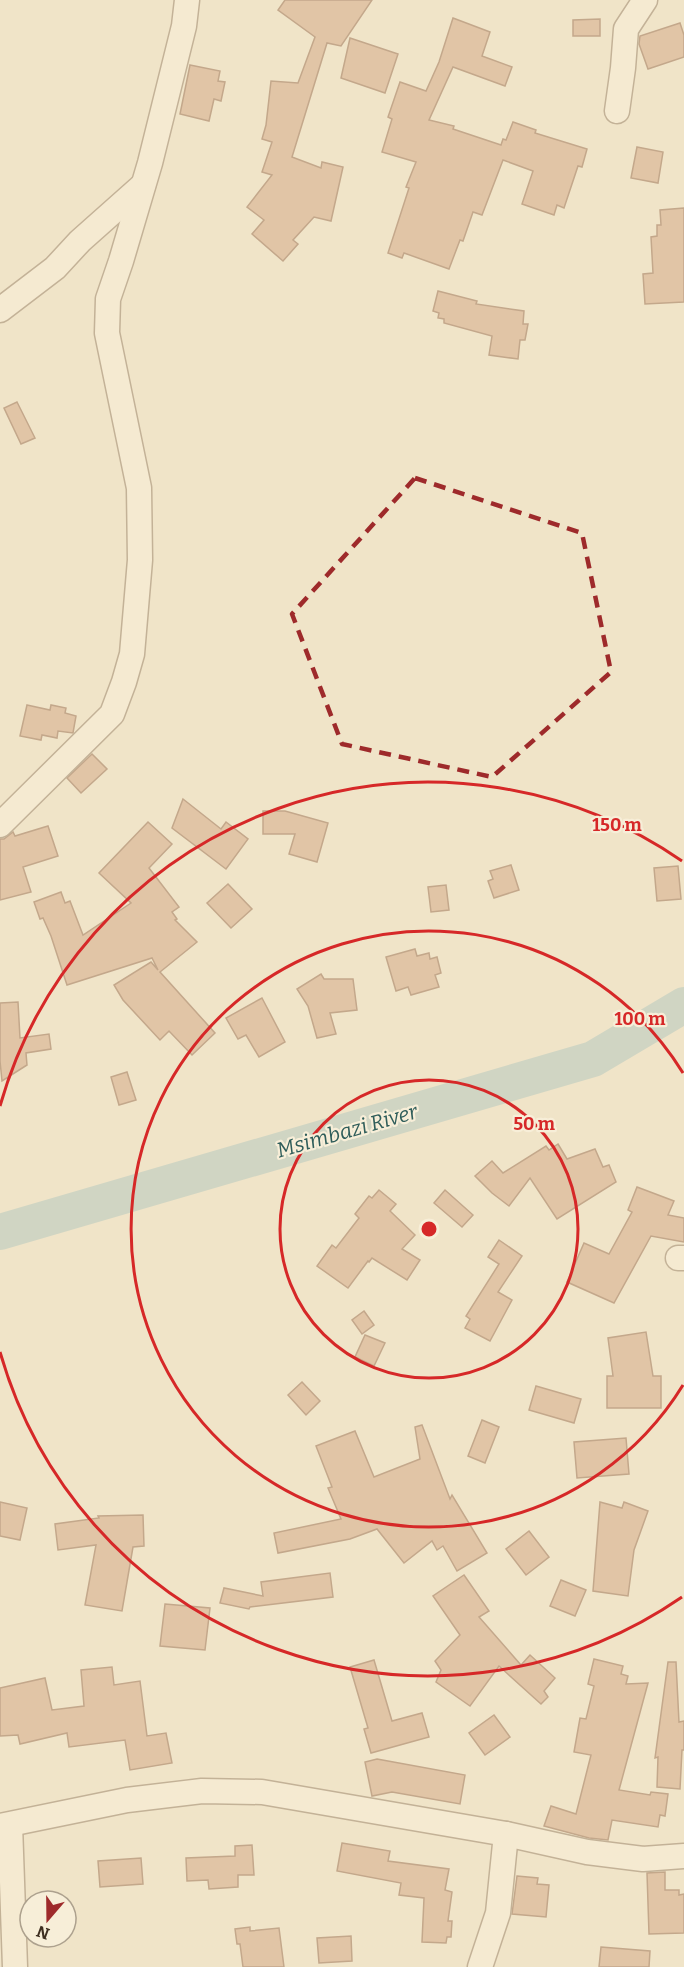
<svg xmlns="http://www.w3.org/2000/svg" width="684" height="1967" font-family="Bitter,serif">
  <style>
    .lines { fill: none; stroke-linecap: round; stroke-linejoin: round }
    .river { stroke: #a9c4bc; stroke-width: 36 }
    .building { fill: #cf9f7d; stroke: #8d5f41; stroke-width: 1.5 }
    .minor-casing { stroke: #8d765c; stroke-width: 27 }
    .minor { stroke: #faf1dc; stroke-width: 24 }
    .marked { fill: none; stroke: #9e2a2b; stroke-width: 4.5; stroke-dasharray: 12 8; stroke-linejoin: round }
    .ring { fill: none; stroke: #d62828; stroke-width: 3 }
    .labels { text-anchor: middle; stroke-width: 4.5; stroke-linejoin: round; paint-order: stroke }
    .water-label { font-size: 21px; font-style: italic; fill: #2f5d5a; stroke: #f7eed8 }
    .centre { fill: #d62828; stroke: #f7eed8; stroke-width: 3 }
    .ring-label { font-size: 18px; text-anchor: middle; font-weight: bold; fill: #d62828; stroke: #f7eed8; stroke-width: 4.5; stroke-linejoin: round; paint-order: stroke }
  </style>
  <rect width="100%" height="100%" fill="#f0e4c8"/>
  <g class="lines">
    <path class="river" d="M0,1232L593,1059L684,1005"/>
  </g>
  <g class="building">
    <path d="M285,0H372L341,46L327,43L292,157L321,168L322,162L343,167L331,221L314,217L293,240L298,244L283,261L252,234L264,220L247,207L272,175L262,172L272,142L262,139L266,125L271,81L298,83L315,37L278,10Z"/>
    <path d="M453,18L490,32L482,56L512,67L505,86L453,67L429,120L454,126L453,129L501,145L503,139L506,140L513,122L536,130L535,133L587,149L582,167L578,166L564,208L557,205L554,215L522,204L533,171L503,160L482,215L473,212L463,241L460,240L449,269L404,253L402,258L388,253L409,188L406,187L416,162L382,152L392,119L388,117L400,82L426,91L439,62Z"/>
    <path d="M600,19V36H573V20Z"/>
    <path d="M680,23L684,35V57L648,69L639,44L640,36Z"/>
    <path d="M350,38L398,54L385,93L341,78Z"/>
    <path d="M190,65L220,71L218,81L225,82L221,101L214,99L209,121L180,114Z"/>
    <path d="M637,147L663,152L658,183L631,178Z"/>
    <path d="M684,208V302L645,304L643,274L653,273L651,237L657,236V225H661L660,210Z"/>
    <path d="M438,291L477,301L476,304L524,311L523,324H528L525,340H520L518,359L489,355L492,336L444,323V319L438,318L439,313L433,311Z"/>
    <path d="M17,402L35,438L21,444L4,408Z"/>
    <path d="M27,705L50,710L51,705L66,708L65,713L76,716L73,733L58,731L57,738L42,735L41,740L20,736Z"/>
    <path d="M92,754L107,769L81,793L67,778Z"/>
    <path d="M183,799L221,829L226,822L248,839L226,869L172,828Z"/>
    <path d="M263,811H285L328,823L317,862L289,854L295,834H263Z"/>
    <path d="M148,822L172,844L149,868L179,907L172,912L177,919L175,920L197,942L160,972L215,1033L192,1055L169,1031L160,1040L123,1000L114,985L151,962L158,970L152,958L67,985L51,936L43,918L40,919L34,902L61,892L65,903L70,901L83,935L131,903L99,873Z"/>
    <path d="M48,826L58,856L23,867L31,892L0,900V839H4L13,832L15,836Z"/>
    <path d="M511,865L519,890L494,898L488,881L493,879L490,871Z"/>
    <path d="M678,866L681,899L657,901L654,868Z"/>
    <path d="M228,884L252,909L231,928L207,903Z"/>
    <path d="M446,885L449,910L431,912L428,887Z"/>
    <path d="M415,949L417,956L429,953L430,959L437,957L441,973L435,975L439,987L411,995L408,987L396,991L386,957Z"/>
    <path d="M321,974L324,979H353L357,1010L330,1013L336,1034L317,1038L308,1006L297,989Z"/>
    <path d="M262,998L285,1042L259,1057L246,1035L238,1039L226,1018Z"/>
    <path d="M18,1002L20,1038L49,1034L51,1049L26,1053L27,1065L2,1081L0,1061V1003Z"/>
    <path d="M127,1072L136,1100L119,1105L111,1077Z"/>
    <path d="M558,1144L567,1159L595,1149L603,1167L609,1165L616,1182L557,1219L530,1178L509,1206L492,1193L475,1176L492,1161L503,1173L546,1146L549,1150Z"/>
    <path d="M637,1187L674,1201L668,1215L684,1218V1242L651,1236L614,1303L567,1282L584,1243L609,1254L632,1212L628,1210Z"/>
    <path d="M379,1190L396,1204L390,1211L415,1235L402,1249L420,1260L407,1280L372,1258L369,1262L368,1261L348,1288L317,1266L332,1245L336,1248L359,1218L355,1214L369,1196L372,1198Z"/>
    <path d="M445,1190L473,1215L462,1227L434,1203Z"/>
    <path d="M499,1240L522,1256L498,1292L512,1300L490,1341L465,1328L470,1319L466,1316L499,1264L488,1257Z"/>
    <path d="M364,1311L374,1325L362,1334L352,1320Z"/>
    <path d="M646,1332L653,1376H661V1408H607V1376H613L608,1338Z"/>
    <path d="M365,1335L385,1343L374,1366L355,1357Z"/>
    <path d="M302,1382L320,1401L306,1415L288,1395Z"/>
    <path d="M536,1386L581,1399L574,1423L529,1410Z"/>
    <path d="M482,1420L499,1427L485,1463L468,1456Z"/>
    <path d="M422,1425L450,1499L452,1495L487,1553L457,1571L443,1546L437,1550L432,1541L404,1563L377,1529L350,1539L278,1553L274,1533L341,1519L328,1488L332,1487L316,1446L355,1431L374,1477L420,1459L415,1427Z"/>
    <path d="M626,1438L629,1474L577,1478L574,1442Z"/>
    <path d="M0,1502L27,1508L20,1540L0,1536Z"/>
    <path d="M600,1502L622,1508L624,1502L648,1511L634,1550L628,1596L593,1591Z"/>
    <path d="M143,1515L144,1546L133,1547L122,1611L85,1605L96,1545L58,1550L55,1524L99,1518L98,1516Z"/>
    <path d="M529,1531L549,1557L526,1575L506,1549Z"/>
    <path d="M330,1573L333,1597L250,1607L249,1609L220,1603L224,1588L263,1596L261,1582Z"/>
    <path d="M464,1575L489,1611L479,1617L521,1665L530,1655L555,1678L544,1691L548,1697L541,1704L499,1666L470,1706L436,1682L441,1670L435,1661L460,1635L433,1596Z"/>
    <path d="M561,1580L586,1590L575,1616L550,1606Z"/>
    <path d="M165,1604L210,1608L205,1650L160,1646Z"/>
    <path d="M594,1659L623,1666L621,1674L628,1676L626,1684L648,1683L619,1790L650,1795L651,1792L668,1794L665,1816L660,1815L658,1827L612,1820L608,1840L589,1838L544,1826L551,1806L576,1814L591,1755L574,1752L580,1718L586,1719L594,1686L588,1684Z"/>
    <path d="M374,1660L392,1721L422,1713L429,1737L371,1753L364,1729L368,1728L350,1667Z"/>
    <path d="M668,1662H676L679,1722L684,1721V1750H682L680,1789L657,1787L658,1757L655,1758Z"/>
    <path d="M112,1667L114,1685L140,1681L147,1736L166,1733L172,1763L130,1770L125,1740L69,1747L67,1733L20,1744L18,1735L0,1736V1688L45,1678L52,1710L84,1706L81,1670Z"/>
    <path d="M494,1715L510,1737L485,1755L469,1733Z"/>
    <path d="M377,1759L465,1775L460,1804L392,1792L372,1796L365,1762Z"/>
    <path d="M342,1843L390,1851L388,1861L449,1869L445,1890L452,1892L448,1921H452L451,1937H447L446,1943L422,1942L424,1898L399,1895L401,1883L337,1871Z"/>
    <path d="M252,1845L254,1875H238V1887L209,1889L208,1880L187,1881L186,1858L235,1856V1846Z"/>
    <path d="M141,1858L143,1884L100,1887L98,1861Z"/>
    <path d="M665,1872V1890H679V1895L684,1894V1933L649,1934L647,1873Z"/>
    <path d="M517,1876L538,1878L537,1884L549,1885L546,1917L512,1914Z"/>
    <path d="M250,1927V1931L279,1928L284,1967H243L240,1944H237L235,1929Z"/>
    <path d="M351,1936L352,1961L319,1963L317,1938Z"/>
    <path d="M601,1947L650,1951L649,1967H599Z"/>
  </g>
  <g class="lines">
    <defs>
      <g id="minor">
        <path d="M617,111L623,68L626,29L645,0"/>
        <path d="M0,310L55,268L80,241L143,185"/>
        <path d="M0,825L112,714L124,682L132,654L140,560L139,488L107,333L108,299L121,261L150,163L184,26L187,0"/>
        <path d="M678,1258H684"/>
        <path d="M10,1825L15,1967"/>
        <path d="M0,1826L127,1800L202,1791L262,1792L506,1834L587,1852L643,1859L684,1856"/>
        <path d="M480,1967L498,1913L506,1834"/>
      </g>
    </defs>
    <use href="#minor" class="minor-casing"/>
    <use href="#minor" class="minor"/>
  </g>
  <path d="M0 0H684V1967H0ZM415,478L582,533L611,672L492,777L342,744L292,614Z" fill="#f0e4c8" fill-opacity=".55" fill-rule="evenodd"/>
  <path class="marked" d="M415,478L582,533L611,672L492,777L342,744L292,614Z"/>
  <g class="ring">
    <circle cx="429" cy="1229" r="149"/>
    <path d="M683 1385A298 298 0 1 1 683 1073"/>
    <path d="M682 1597A446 446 0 0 1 0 1352M0 1106A446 446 0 0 1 682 861"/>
  </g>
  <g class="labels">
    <g class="water-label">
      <text transform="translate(347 1131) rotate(-16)" y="7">Msimbazi River</text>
    </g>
  </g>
  <circle cx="429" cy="1229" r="9" class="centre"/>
  <g class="ring-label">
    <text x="617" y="831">150 m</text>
    <text x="640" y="1025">100 m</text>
    <text x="534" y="1130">50 m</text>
  </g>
  <g transform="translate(48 1919) rotate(200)"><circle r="28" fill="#f7eed8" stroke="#ada18e" stroke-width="1.5"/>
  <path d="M0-4.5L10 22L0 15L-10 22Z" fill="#9e2a2b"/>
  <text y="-9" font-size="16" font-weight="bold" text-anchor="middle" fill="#3d2e20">N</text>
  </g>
</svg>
